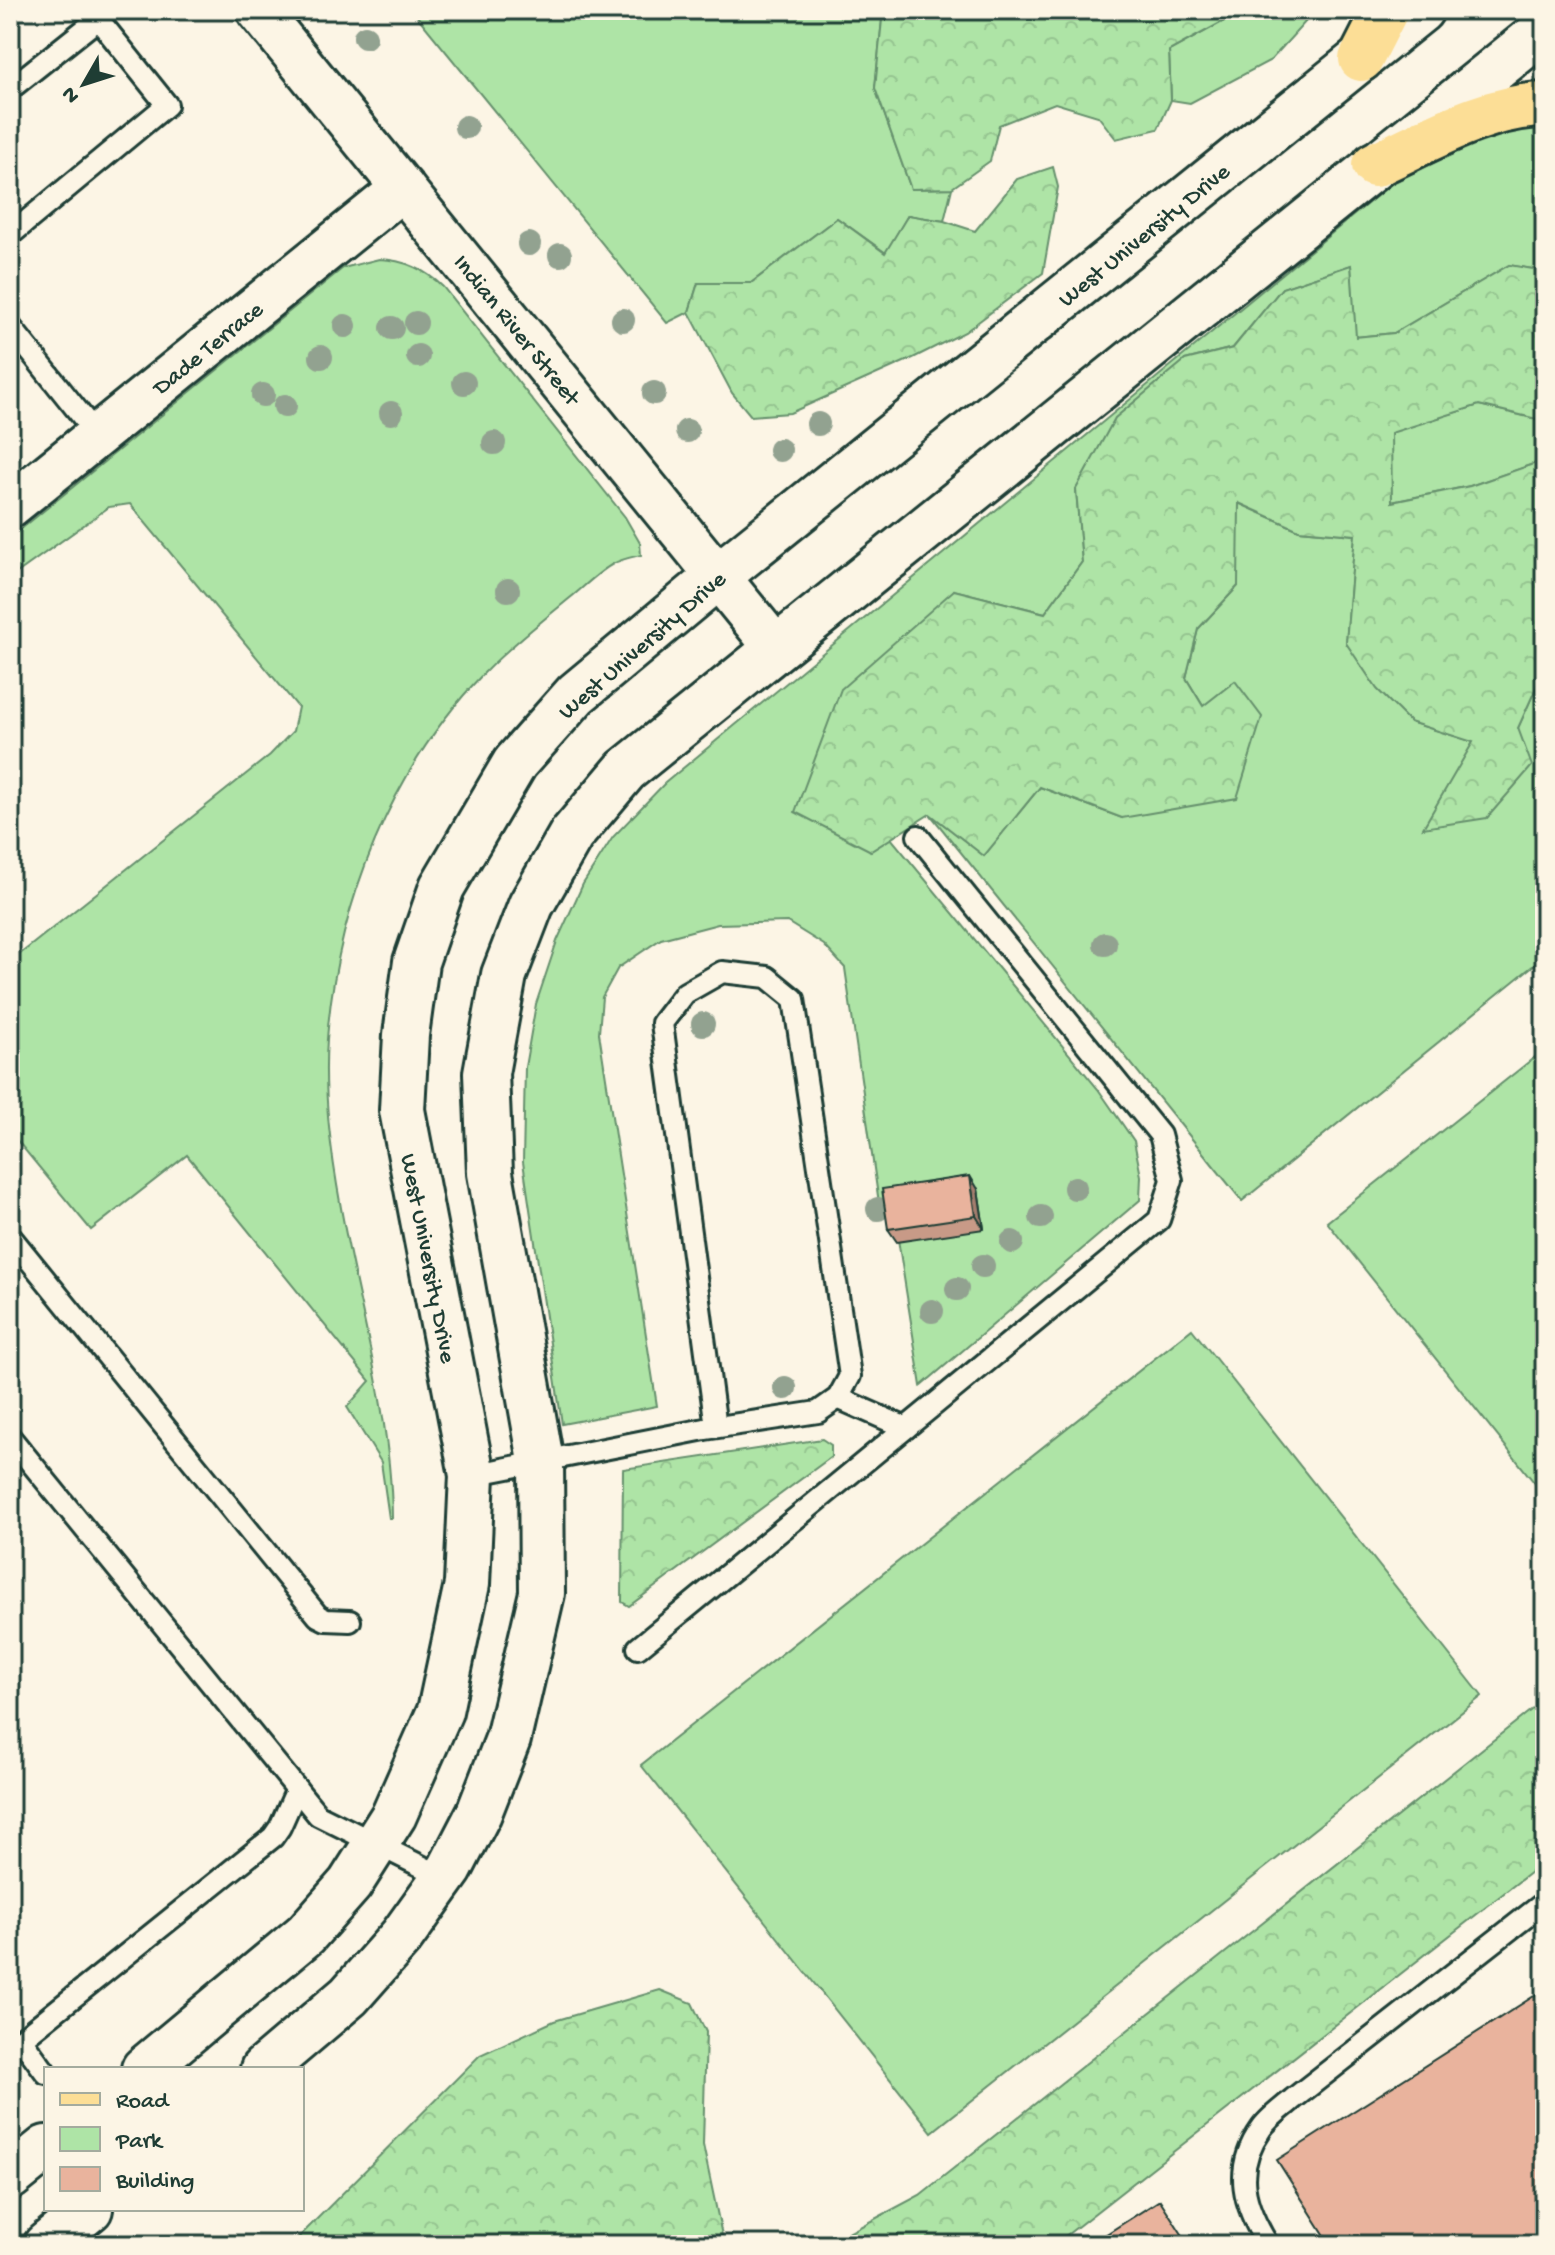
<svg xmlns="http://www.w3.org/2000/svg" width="1555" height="2255" font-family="'Gochi Hand',sans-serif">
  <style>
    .green { fill: #aee4a6; stroke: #66906d; stroke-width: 2 }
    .forest { fill: url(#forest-crowns); stroke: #66906d; stroke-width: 2 }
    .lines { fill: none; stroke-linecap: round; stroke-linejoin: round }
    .service-casing { stroke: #1f3d34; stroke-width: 26 }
    .minor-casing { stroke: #1f3d34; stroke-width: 48 }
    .tertiary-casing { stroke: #1f3d34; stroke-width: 50 }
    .primary-casing { stroke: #1f3d34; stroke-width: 50 }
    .service { stroke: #fcf5e5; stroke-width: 20 }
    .minor { stroke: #fcf5e5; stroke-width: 42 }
    .tertiary { stroke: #fcf5e5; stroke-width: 44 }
    .primary { stroke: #fcde96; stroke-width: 44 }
    .tree { fill: #92a290 }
    .wall { fill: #c89a87; stroke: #1f3d34; stroke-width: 2 }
    .shaded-wall { fill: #a37d6e; stroke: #1f3d34; stroke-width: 2 }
    .building { fill: #e9b39d; stroke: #1f3d34; stroke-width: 2 }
    .labels { text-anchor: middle; stroke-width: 6; stroke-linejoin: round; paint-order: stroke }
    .street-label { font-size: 24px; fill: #1f3d34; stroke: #fcf5e5 }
  </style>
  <defs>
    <pattern id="forest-crowns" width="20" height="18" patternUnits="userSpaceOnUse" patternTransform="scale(2)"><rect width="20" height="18" fill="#aee4a6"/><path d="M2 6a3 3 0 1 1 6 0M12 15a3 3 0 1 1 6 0" fill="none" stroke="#95c490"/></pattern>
  </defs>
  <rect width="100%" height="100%" fill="#fcf5e5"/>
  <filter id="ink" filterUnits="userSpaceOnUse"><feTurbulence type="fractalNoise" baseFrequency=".0125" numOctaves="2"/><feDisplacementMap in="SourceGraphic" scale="16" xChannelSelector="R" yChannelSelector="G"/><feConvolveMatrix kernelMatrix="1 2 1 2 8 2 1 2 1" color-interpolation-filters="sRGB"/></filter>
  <g filter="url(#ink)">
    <g class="green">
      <path d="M412,10H883L875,88L911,189L952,188L944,221L908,215L886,253L837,218L751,283H698L689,312L667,323Z"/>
      <path d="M1244,10H1316L1271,60L1190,103L1171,100L1169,51Z"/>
      <path d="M1532,126L1545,127V271L1509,265L1394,333L1355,337L1351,265L1282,288L1233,348L1185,360L1076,489L1082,562L1045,613L954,590L871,850L891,838L1098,1089L1134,1141L1141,1176L1140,1200L921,1386L892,1201L879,1203L845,968L824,945L787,922L718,924L661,939L618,968L602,997L599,1033L657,1406L562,1424L523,1162L525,1067L536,1004L557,941L583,884L613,837L665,783L1395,181L1494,134Z"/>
      <path d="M379,259C405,260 425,269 443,287L625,517L640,543L641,555C632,557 621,559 613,564C598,572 584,587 570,598C541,622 510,646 484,673C391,769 337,906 327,1039C323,1095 331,1153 341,1208C359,1310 391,1413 392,1518H389L381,1462L347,1407L370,1381L187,1155L91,1230L10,1132V962L270,755L293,731L298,707L130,504L109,507L10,578V538L343,268Z"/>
      <path d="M1479,405L1540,420L1545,417V460L1470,486L1391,502V432Z"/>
      <path d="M1238,503L1299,530L1355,535L1346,643L1410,722L1474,742L1424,828L1518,728L1545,668V956L1242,1201L930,814L984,855L1040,787L1122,818L1203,706L1186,678L1198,629L1238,586Z"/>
      <path d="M1545,1049V1496L1327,1222Z"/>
      <path d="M1192,1329L1482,1696L932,2132L641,1765Z"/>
    </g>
    <g class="forest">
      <path d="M883,10H1244L1169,51L1171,100L1158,129L1116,139L1098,116L1055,103L999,125L990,161L952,188L911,189L875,88Z"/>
      <path d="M1053,167L1058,187L1043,273L965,332L913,358L790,413L751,416L732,393L689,312L698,283H751L837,218L885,253L908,215L944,221L975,231L1017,179Z"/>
      <path d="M1351,265L1356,337L1394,333L1509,265L1545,271V417L1541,420L1479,405L1391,433L1392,502L1470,486L1545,460V668L1518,728L1532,766L1487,818L1423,828L1473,742L1410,722L1377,689L1346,643L1355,535L1299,530L1239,503L1238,586L1198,629L1186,678L1203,706L1235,681L1262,717L1237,798L1122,818L1040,787L984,856L930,814L871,851L795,812L841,689L954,590L1045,613L1082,562L1076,489L1115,418L1185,360L1233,348L1282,288Z"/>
      <path d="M822,1439L831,1445V1457L629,1606L622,1602L623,1469Z"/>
      <path d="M1545,1699V1861L1054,2245H826L920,2195Z"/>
      <path d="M660,1990L692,2003L706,2032L703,2145L724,2245H291L480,2055L554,2021Z"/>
    </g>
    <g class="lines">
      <defs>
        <g id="service">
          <path d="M10,89L98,19L167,105L10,235"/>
          <path d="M10,326L97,435"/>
          <path d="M10,1236L318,1616L326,1620L350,1621"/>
          <path d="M838,1398L906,1428"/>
          <path d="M10,1437L318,1815L445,1878"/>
          <path d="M472,1475L705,1429L818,1412L838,1398L850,1376L794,999L767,977L722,972L685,993L662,1023L716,1427"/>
          <path d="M638,1648L1159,1220L1172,1180L1160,1135L918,836"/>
          <path d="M21,2039L46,2073"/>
          <path d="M10,2048L273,1837L280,1827L297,1789"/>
          <path d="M1268,2245C1244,2206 1232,2170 1261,2129C1268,2118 1283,2108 1293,2099L1545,1902"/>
        </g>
        <g id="minor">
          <path d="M258,10L776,648"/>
          <path d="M10,506L403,188"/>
        </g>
        <g id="tertiary">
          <path d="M144,2069L306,1934L350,1884L394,1815L440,1711L467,1584L472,1475L402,1110L406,1035L416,962L442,887L515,763L576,694L718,576L1421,10"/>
          <path d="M263,2069L349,1996L402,1936L450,1869L479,1813L508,1739L542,1593L541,1461L490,1173L486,1073L504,975L531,905L571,835L626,770L1545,29"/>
          <path d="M10,2177L46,2148"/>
          <path d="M46,2245L90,2209"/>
        </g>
        <g id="primary">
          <path d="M1361,59L1386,10"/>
          <path d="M1374,165C1429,140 1484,106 1545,105"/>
        </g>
      </defs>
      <use href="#service" class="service-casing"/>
      <use href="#minor" class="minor-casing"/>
      <use href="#tertiary" class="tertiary-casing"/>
      <use href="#primary" class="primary-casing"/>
      <use href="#service" class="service"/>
      <use href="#minor" class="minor"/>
      <use href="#tertiary" class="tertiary"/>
      <use href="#primary" class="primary"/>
    </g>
    <g class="tree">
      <circle cx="365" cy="37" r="12"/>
      <circle cx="466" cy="127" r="12"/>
      <circle cx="529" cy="244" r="12"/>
      <circle cx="560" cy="255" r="12"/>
      <circle cx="623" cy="320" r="12"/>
      <circle cx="416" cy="323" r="12"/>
      <circle cx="345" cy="326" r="12"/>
      <circle cx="392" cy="328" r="12"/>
      <circle cx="418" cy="356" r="12"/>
      <circle cx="321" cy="357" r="12"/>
      <circle cx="464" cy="383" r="12"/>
      <circle cx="654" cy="393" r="12"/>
      <circle cx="263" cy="395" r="12"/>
      <circle cx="285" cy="406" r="12"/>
      <circle cx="391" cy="413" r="12"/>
      <circle cx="818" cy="424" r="12"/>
      <circle cx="687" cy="431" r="12"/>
      <circle cx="494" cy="443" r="12"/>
      <circle cx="780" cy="450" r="12"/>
      <circle cx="508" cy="590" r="12"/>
      <circle cx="1105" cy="944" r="12"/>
      <circle cx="703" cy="1024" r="12"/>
      <circle cx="1075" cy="1188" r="12"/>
      <circle cx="878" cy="1209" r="12"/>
      <circle cx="1041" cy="1217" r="12"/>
      <circle cx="1012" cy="1242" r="12"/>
      <circle cx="983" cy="1266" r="12"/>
      <circle cx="957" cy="1289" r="12"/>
      <circle cx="932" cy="1311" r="12"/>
      <circle cx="785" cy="1388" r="12"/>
    </g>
    <path class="wall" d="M978,1189L984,1229L897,1242L888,1229Z"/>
    <path class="shaded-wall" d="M970,1176L978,1189L984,1229L976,1216Z"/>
    <g class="building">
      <path d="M970,1176L976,1216L888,1229L882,1189Z"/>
      <path d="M1545,1989V2245H1331L1277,2160Z"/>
      <path d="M1160,2200L1189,2245H1100L1097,2240Z"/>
    </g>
  </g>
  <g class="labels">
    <g class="street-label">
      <text transform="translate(1143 234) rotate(-39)" y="8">West University Drive</text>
      <text transform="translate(518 329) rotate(51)" y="8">Indian River Street</text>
      <text transform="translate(207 347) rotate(-39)" y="8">Dade Terrace</text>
      <text transform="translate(641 644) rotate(-41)" y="8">West University Drive</text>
      <text transform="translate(430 1258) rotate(79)" y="8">West University Drive</text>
    </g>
  </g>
  <rect width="1555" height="2255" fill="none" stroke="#fcf5e5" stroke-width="40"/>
  <rect x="20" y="20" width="1515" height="2215" fill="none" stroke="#1f3d34" stroke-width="3" filter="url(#ink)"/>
  <rect x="44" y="2067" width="260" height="144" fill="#fcf5e5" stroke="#a4ab9e" stroke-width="2"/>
  <rect x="60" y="2093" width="40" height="12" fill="#fcde96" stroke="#a4ab9e" stroke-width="2"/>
  <text x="116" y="2107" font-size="24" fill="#1f3d34">Road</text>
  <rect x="60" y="2127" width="40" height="24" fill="#aee4a6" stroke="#a4ab9e" stroke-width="2"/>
  <text x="116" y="2147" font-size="24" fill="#1f3d34">Park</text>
  <rect x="60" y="2167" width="40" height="24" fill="#e9b39d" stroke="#a4ab9e" stroke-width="2"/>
  <text x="116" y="2187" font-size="24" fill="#1f3d34">Building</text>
  <g transform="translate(84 84) rotate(231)" stroke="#fcf5e5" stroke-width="6" paint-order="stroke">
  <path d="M0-6L14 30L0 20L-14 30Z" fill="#1f3d34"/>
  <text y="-12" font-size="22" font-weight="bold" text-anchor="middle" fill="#1f3d34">N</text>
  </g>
</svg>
